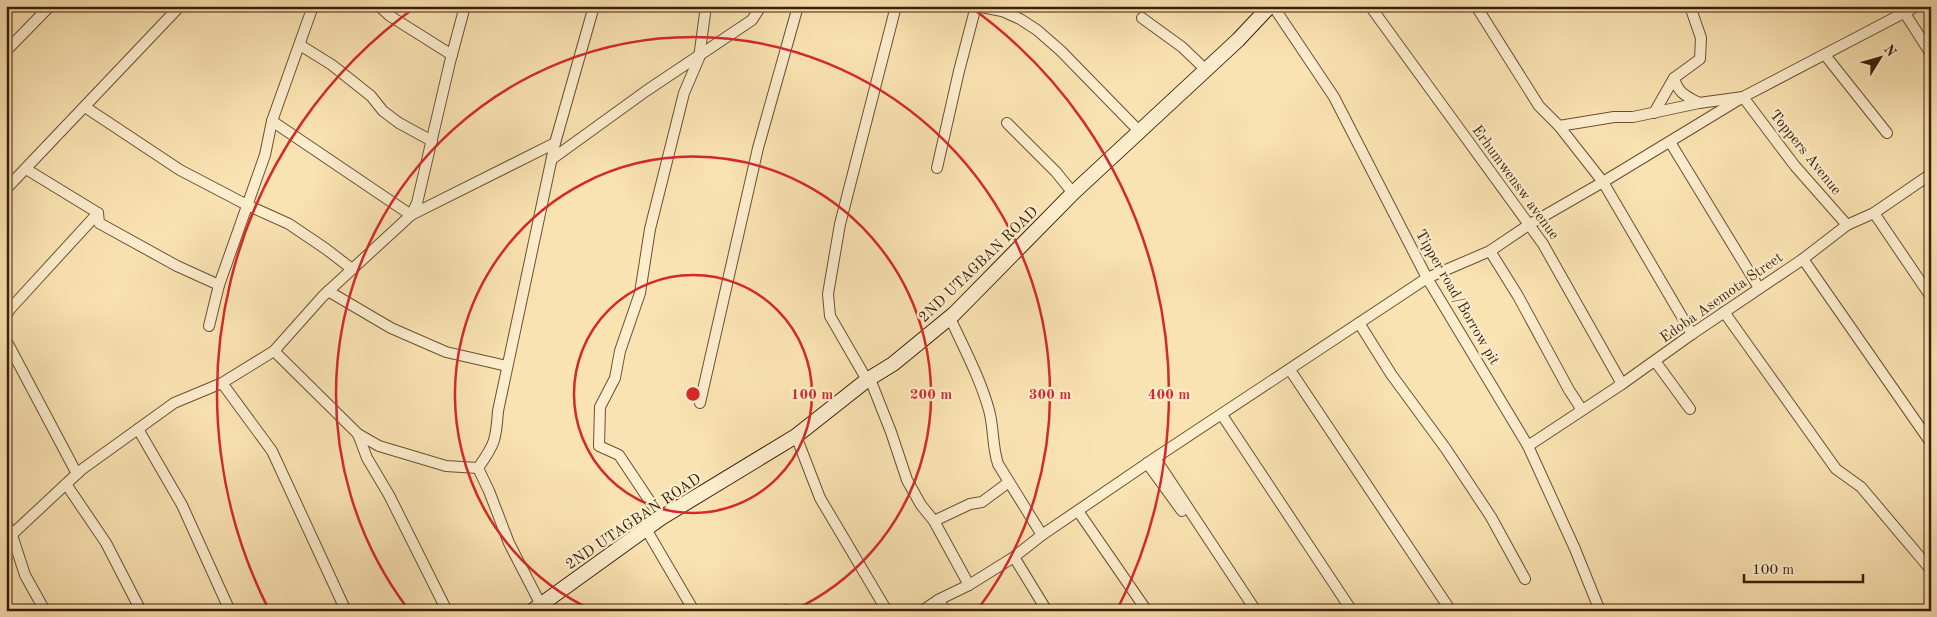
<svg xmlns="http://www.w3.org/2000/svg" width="1937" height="617" font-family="'Old Standard TT',serif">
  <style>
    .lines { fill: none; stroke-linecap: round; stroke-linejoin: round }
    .street-casing { stroke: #6b4f32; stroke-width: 12 }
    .secondary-casing { stroke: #3b1e08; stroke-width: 16 }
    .street { stroke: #fcedcd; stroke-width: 10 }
    .secondary { stroke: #fcedcd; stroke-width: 14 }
    .ring { fill: none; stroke: #d62828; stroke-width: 2.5 }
    .labels { text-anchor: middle; stroke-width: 4.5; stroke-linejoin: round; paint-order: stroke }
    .street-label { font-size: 15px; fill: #3b1e08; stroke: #fcedcd }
    .centre { fill: #d62828; stroke: #fcedcd; stroke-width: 2.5 }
    .ring-label { font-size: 15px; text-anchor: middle; font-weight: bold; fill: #d62828; stroke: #fcedcd; stroke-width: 4.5; stroke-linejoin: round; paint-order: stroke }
  </style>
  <rect width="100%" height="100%" fill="#fae3b2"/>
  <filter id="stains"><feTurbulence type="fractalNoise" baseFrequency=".004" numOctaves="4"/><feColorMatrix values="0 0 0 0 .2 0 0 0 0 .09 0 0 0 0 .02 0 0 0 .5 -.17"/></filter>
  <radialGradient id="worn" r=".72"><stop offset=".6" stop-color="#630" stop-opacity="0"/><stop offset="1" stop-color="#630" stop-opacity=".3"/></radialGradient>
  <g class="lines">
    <defs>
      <g id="street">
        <path d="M379,6L390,16L452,55"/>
        <path d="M976,6L1002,11L1020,19L1037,30L1061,51L1139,131"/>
        <path d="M1273,6L1334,97L1427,278L1528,446L1575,549L1600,611"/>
        <path d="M1370,6L1543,244L1622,384"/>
        <path d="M1476,6L1539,106L1559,126L1603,182L1692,334"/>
        <path d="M1904,12L1931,54"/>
        <path d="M1142,18L1182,47L1206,70"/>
        <path d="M300,45L332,65L371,96L383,111L399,123L432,141"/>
        <path d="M6,51L50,6"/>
        <path d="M1825,55L1887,133"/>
        <path d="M1674,78C1678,93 1686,96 1699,103"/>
        <path d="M85,107L180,170L247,205L289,224L326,249L352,269"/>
        <path d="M1654,113L1674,78L1700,59L1701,38L1690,6"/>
        <path d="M272,121L411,215L417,203L450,62L465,6"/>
        <path d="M1007,123L1056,172L1073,193"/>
        <path d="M1559,126L1614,117H1633L1699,103L1743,97L1795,166L1847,225"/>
        <path d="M1670,142L1759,288"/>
        <path d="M552,159L646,91L752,20L761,6"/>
        <path d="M937,168L959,71L976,6"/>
        <path d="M26,169L98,213L99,223L177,266L219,285"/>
        <path d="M6,189L180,6"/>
        <path d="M1874,213L1931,297"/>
        <path d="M1490,251L1518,296L1569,390L1582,410"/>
        <path d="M1803,259L1931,443"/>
        <path d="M328,291L391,328L446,352L507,366"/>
        <path d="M1724,312L1836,469L1861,487L1931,570"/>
        <path d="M6,316L10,309L98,213"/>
        <path d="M950,318C964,348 980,378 989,410C994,428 992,446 998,464L1042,535"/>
        <path d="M1359,323L1391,374L1446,449L1491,517L1525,579"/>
        <path d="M209,326L219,285L265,155L272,121L313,6"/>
        <path d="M6,340L77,474"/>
        <path d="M274,351L358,434L379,446L446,466L478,468"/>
        <path d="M1655,361L1690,409"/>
        <path d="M1290,370L1451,611"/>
        <path d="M870,379L891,432L907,480L921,505L934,521L970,504L982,502L1009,482"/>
        <path d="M867,380L830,316L828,294L840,224L896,6"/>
        <path d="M222,383L272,451L346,611"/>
        <path d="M700,403L758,148L798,6"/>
        <path d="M1222,415L1352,611"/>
        <path d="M138,429L182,505L230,611"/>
        <path d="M358,434L367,458L389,495L447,611"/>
        <path d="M796,436L820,498L887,611"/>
        <path d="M1528,446L1622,384L1692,334L1803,259L1847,225L1874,213L1931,174"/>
        <path d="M1155,458L1256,611"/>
        <path d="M1147,463L1182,511"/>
        <path d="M66,484L106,543L141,611"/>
        <path d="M1078,511L1147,611"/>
        <path d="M661,518L619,455L599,446L600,407L615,378L620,351L640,293L650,229L684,93L699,58L706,6"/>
        <path d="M934,521L969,585"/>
        <path d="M6,523L12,535L25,575L45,611"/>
        <path d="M646,529L694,611"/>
        <path d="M6,540L81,470L138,429L174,403L222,383L274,351L323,296L411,215L555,143"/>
        <path d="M1014,557L1047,611"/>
        <path d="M938,600L946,611"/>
        <path d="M541,605L509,543L489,491L478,468C495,444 496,440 498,411L555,143L594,6"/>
        <path d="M786,610L787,611"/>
        <path d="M922,611L938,600L969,585L1014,557L1042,535L1155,458L1427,278L1490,251L1530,224L1603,182L1743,97L1917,6"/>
      </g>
      <path id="secondary" d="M532,611L661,518L796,436L867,380L893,364L954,314L1073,193L1238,40L1270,6"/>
    </defs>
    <use href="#street" class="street-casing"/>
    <use href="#secondary" class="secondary-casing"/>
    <use href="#street" class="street"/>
    <use href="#secondary" class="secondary"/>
  </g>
  <g class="ring">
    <circle cx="693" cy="394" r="119"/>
    <path d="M594 611A238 238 0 1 1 792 611"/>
    <path d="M408 609A357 357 0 1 1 978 609"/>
    <path d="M269 610A476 476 0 0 1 417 6M969 6A476 476 0 0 1 1117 610"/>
  </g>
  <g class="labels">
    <g class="street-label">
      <text transform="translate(1806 152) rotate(51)" y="5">Toppers Avenue</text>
      <text transform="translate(1516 182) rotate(54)" y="5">Erhumwensw avenue</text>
      <text transform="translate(978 264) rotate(-44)" y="5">2ND UTAGBAN ROAD</text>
      <text transform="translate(1458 297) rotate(60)" y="5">Tipper road/Borrow pit</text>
      <text transform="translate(1721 297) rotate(-35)" y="5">Edoba Asemota Street</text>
      <text transform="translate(633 521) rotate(-34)" y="5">2ND UTAGBAN ROAD</text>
    </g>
  </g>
  <circle cx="693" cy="394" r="8" class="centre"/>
  <g class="ring-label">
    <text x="812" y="399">100 m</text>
    <text x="931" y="399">200 m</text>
    <text x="1050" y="399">300 m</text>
    <text x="1169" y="399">400 m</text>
  </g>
  <rect width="1937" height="617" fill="none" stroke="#fae3b2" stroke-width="25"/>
  <rect x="8" y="8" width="1922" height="602" fill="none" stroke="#3b1e08" stroke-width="2.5"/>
  <rect x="12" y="12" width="1912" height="592" fill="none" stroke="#3b1e08"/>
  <g transform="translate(1880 58) rotate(53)" stroke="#fcedcd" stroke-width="4" paint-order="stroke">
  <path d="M0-4L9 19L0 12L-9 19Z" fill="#3b1e08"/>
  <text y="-8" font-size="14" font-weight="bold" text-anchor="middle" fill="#3b1e08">N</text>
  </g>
  <path d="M1744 574v8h119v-8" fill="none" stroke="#3b1e08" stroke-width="2.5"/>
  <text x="1752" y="574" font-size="15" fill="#3b1e08" stroke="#fcedcd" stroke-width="4" paint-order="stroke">100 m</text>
  <rect width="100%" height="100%" filter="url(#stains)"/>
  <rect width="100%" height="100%" fill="url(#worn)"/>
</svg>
